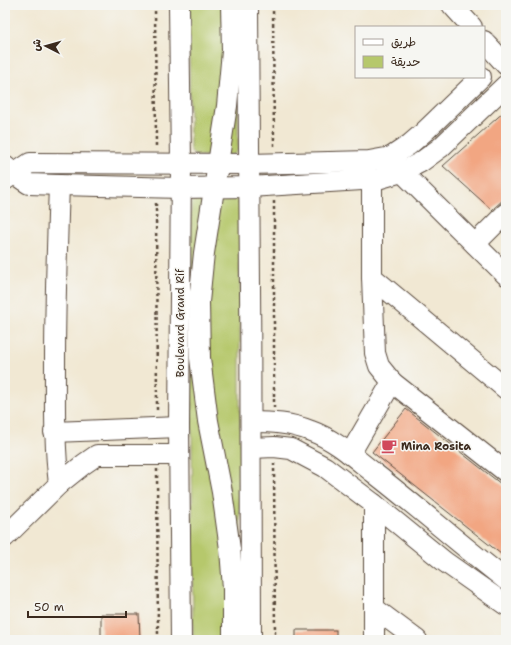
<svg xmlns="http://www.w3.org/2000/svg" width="511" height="645" font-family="'Shantell Sans','Playpen Sans Arabic',sans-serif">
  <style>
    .green { fill: #b6c86c; stroke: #787945 }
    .building { fill: #f2a682 }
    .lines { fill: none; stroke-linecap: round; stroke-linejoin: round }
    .minor-casing { stroke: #564639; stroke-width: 22 }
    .path { stroke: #564639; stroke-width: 2.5; stroke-dasharray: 3 3; stroke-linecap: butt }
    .minor { stroke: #fff; stroke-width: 20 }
    .labels { text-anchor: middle; stroke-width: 3; stroke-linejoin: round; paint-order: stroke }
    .street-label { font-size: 11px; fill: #3b2a1e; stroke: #f6f6f2 }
    .poi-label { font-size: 11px; font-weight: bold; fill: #3b2a1e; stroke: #f6f6f2; text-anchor: start }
  </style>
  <rect width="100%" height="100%" fill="#f6f6f2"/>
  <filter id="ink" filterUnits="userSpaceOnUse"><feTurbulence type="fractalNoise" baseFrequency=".025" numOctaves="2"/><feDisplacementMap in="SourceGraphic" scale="8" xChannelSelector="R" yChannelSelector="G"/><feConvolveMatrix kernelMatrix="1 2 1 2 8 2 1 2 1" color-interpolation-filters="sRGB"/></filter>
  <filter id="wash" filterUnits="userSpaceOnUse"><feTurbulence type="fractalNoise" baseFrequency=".012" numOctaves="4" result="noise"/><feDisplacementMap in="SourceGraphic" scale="16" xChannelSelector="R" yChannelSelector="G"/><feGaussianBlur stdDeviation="0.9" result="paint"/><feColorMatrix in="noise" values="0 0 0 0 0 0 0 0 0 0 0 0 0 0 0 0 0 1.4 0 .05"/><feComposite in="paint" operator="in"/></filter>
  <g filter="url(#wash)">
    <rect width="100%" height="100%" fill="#f1e8d3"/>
    <g class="green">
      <path d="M189,5H238V149L235,154L229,155L196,156L192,153L190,148Z"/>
      <path d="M233,197L240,204V640H193L191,206L193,201L197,198Z"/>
    </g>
    <g id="blocks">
      <g class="building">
        <path d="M506,110V197L492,210L443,166Z"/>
        <path d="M406,409L506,488V558L372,452Z"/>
        <path d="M101,614H139L140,639L101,640Z"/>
        <rect x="296" y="630" width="40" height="10"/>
      </g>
    </g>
  </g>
  <g filter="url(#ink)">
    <use href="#blocks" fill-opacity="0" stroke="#564639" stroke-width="1"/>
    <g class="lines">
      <defs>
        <g id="minor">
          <path d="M179,5L181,163L179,427L181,640"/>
          <path d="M231,5L232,51L227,106L204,253L199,302L200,358L208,421L222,492L230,549L233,589V640"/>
          <path d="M248,5C249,217 252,428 251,640"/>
          <path d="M452,5L472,27"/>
          <path d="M484,41L506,65"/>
          <path d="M394,162L402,172L506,275"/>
          <path d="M5,166L14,174L29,184L59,185L181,188L249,187L378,179L402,172L421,162L440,148L506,85"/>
          <path d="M5,180L30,163L249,164L369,161L391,157L409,145L424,132L481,77"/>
          <path d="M475,244L506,213"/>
          <path d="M372,277L506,389"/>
          <path d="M392,382L506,472"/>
          <path d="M251,422C272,422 291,423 311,431C334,439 355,458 374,473C419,508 461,545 506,580"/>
          <path d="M54,432L179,427"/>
          <path d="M252,448L274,447L291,449L325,467L374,504L445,562L506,605"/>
          <path d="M350,454L392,382L379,366L375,353L372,277V180"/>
          <path d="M59,484C54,443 55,403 55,362C55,303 57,244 59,185"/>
          <path d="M374,504V640"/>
          <path d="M5,537L59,484L84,464L97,455H179"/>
          <path d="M374,608L417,640"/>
        </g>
      </defs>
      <use href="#minor" class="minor-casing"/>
      <g class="path">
        <path d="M155,5L156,148"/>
        <path d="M273,5L274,148"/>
        <path d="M274,201V408"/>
        <path d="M156,203L157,412"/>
        <path d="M274,463L275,640"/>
        <path d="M157,469L158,640"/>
      </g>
      <use href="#minor" class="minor"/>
    </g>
  </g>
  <defs>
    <symbol id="cafe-bare" viewBox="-9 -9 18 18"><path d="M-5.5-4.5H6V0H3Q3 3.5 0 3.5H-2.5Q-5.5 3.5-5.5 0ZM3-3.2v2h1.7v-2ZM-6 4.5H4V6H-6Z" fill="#d1495b" stroke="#f6f6f2" stroke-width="2.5" paint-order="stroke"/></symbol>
  </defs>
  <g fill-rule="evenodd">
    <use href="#cafe-bare" x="378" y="435" width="22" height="22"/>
  </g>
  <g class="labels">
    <g class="street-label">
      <text transform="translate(180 323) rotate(-90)" y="4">Boulevard Grand Rif</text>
    </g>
    <g class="poi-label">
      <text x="401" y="450">Mina Rosita</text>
    </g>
  </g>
  <rect width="511" height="645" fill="none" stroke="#f6f6f2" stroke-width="20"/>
  <rect x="355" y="26" width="130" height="52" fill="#f6f6f2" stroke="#aba49d"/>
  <rect x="363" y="39" width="20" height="6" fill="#ffffff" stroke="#aba49d"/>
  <text x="391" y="46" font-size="12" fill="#3b2a1e">طريق</text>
  <rect x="363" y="56" width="20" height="12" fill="#b6c86c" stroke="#aba49d"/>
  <text x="391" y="66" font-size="12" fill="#3b2a1e">حديقة</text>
  <g transform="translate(46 46) rotate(276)" stroke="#f6f6f2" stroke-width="3" paint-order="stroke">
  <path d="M0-3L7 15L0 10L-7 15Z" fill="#3b2a1e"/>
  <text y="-6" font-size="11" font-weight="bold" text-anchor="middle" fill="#3b2a1e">ش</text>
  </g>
  <path d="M28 611v6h98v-6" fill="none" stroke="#3b2a1e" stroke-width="2"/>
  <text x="34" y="611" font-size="12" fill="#3b2a1e" stroke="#f6f6f2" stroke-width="3" paint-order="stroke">50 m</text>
</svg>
